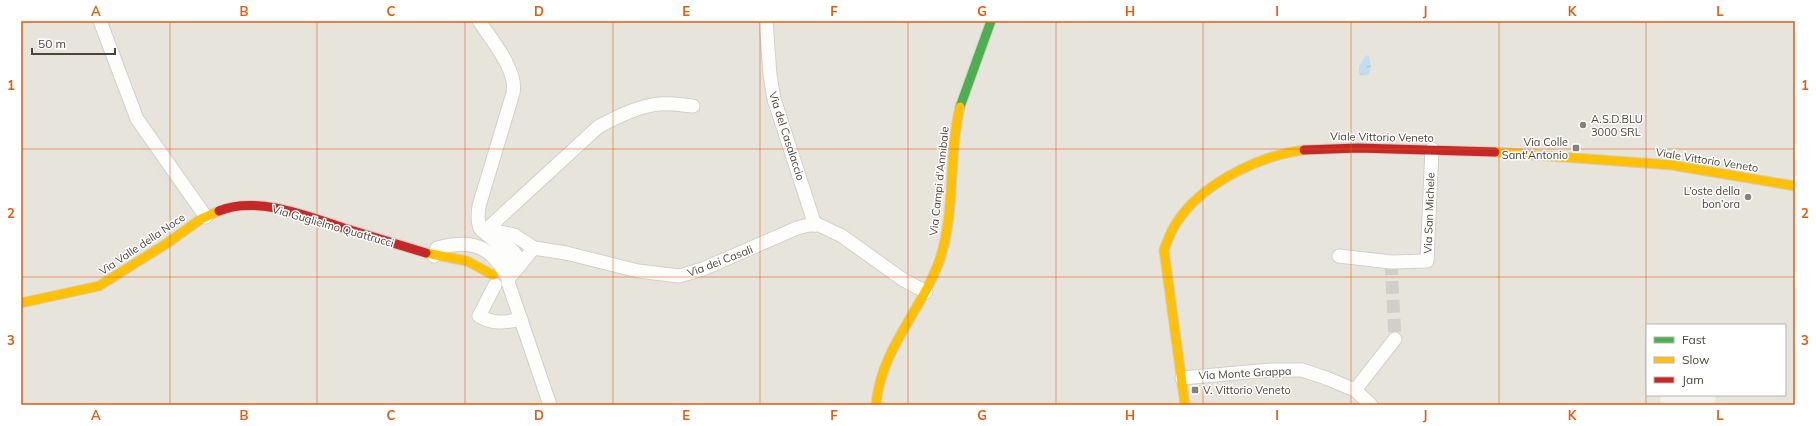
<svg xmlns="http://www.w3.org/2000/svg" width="1816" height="426" font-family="Mulish,sans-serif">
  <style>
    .residential { fill: #e7e4dc }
    .parking { fill: #e6e3df }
    .water { fill: url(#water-ripples) }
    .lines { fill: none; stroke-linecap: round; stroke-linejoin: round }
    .street-tunnel { stroke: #d2cfca; stroke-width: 13; stroke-dasharray: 13 6; stroke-linecap: butt }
    .street-casing { stroke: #d2d0cb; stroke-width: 15 }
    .fast-casing { stroke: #d3cfc5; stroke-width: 11 }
    .slow-casing { stroke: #d3cfc5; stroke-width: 11 }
    .jam-casing { stroke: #d3cfc5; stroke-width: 11 }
    .street { stroke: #fdfdfc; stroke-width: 13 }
    .fast { stroke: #4caf50; stroke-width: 9 }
    .slow { stroke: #ffc107; stroke-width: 9 }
    .jam { stroke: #c62828; stroke-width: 9 }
    .grid { fill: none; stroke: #e8590c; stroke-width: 1; stroke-opacity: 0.55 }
    .poi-dot { fill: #868178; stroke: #fff; stroke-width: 1.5 }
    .labels { text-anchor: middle; stroke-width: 3; stroke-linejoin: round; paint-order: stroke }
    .poi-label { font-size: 11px; fill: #4b4439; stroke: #fff; text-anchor: start }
    .street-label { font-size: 11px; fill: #4b4439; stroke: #fff }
    .neatline { fill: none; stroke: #e8590c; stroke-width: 1.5 }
    .grid-label { font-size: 13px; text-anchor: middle; font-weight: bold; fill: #e8590c }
  </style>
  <defs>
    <pattern id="water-ripples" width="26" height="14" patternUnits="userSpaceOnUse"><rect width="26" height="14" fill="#c0ddf1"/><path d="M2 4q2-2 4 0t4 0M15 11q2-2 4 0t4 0" fill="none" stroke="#a6bfcf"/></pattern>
  </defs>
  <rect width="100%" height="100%" fill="#f4f2ee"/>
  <path class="residential" d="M21,21H1795V405H1714L1716,395H1785V325H1647V395H1660L1661,405H21Z"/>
  <path class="parking" d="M144,131L206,217L197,222L179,204L133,138Z"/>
  <path class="water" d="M1366,55L1369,57L1371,66L1369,74L1362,76L1359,73V66Z"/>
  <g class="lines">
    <path class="street-tunnel" d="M1391,262L1395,339"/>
    <defs>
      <g id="street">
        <path d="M100,21L137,119L206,217"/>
        <path d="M479,21C491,39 518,71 513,93L479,206C478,213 477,221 480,228C482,231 486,234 489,236C501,247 510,257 506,274"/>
        <path d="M766,21L770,75L774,99L815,225"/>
        <path d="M487,229L598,127C616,117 638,106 659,104C670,103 682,105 693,106"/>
        <path d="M491,230L514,235L534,248"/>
        <path d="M500,239L514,252L521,264"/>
        <path d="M434,256L437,248C468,240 488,243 505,273"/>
        <path d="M1339,256L1391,262L1427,261L1432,149"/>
        <path d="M508,279L534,248L566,253L638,271L679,276L703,269L797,228L809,225H819L842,236L902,279L926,292"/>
        <path d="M508,282L550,405"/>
        <path d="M495,285L479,316C493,324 505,323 521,319"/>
        <path d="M1182,378L1270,370H1302L1326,378L1355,390L1371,405"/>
        <path d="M1355,390L1395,339"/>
      </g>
      <path id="fast" d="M960,107L991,21"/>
      <g id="slow">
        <path d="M1495,152L1671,165L1795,186"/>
        <path d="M426,253L467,261L493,275"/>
        <path d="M21,303L99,286L166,244L201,219L219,211"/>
        <path d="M876,405C881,348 922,311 940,259C956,210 948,157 960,107"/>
        <path d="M1185,405L1164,250C1169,237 1173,226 1182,215C1208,181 1262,155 1304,150"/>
      </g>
      <g id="jam">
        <path d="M1304,150L1358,148L1495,152"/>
        <path d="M219,211C256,195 310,217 347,229C373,237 399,245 426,253"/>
      </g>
    </defs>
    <use href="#street" class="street-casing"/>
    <use href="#fast" class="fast-casing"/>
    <use href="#slow" class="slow-casing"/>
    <use href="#jam" class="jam-casing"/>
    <use href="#street" class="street"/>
    <use href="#fast" class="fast"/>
    <use href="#slow" class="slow"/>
    <use href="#jam" class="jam"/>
  </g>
  <path class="grid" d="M170,21V405M317,21V405M465,21V405M613,21V405M760,21V405M908,21V405M1056,21V405M1203,21V405M1351,21V405M1499,21V405M1646,21V405M21,149H1795M21,277H1795"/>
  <g class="poi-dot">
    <circle cx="1583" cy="125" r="4"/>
    <rect x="1572" y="144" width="8" height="8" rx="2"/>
    <circle cx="1748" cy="197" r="4"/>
    <rect x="1191" y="386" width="8" height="8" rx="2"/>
  </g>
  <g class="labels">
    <g class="poi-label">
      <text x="1591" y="123">A.S.D.BLU<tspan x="1591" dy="13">3000 SRL</tspan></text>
      <text x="1568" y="146" text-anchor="end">Via Colle<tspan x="1568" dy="13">Sant'Antonio</tspan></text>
      <text x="1740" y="195" text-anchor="end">L’oste della<tspan x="1740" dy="13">bon’ora</tspan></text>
      <text x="1203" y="394">V. Vittorio Veneto</text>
    </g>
    <g class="street-label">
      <text transform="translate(787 136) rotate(72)" y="4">Via del Casalaccio</text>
      <text transform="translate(1382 137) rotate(1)" y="4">Viale Vittorio Veneto</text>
      <text transform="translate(1707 160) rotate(9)" y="4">Viale Vittorio Veneto</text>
      <text transform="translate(939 181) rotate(-84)" y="4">Via Campi d'Annibale</text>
      <text transform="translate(1429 213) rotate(-88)" y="4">Via San Michele</text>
      <text transform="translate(333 226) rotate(16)" y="4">Via Guglielmo Quattrucci</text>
      <text transform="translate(142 244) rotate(-34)" y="4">Via Valle della Noce</text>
      <text transform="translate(720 261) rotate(-21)" y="4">Via dei Casali</text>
      <text transform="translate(1245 373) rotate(-3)" y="4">Via Monte Grappa</text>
    </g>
  </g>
  <rect width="1816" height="426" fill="none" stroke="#ffffff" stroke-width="44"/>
  <rect x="1646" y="324" width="140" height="72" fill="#ffffff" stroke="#b7b4b0"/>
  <rect x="1654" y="337" width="20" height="6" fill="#4caf50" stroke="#b7b4b0"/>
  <text x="1682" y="344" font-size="12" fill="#4b4439">Fast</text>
  <rect x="1654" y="357" width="20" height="6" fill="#ffc107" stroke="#b7b4b0"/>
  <text x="1682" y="364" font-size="12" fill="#4b4439">Slow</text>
  <rect x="1654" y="377" width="20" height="6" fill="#c62828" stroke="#b7b4b0"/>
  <text x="1682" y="384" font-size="12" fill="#4b4439">Jam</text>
  <path d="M32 48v6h83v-6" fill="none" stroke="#4b4439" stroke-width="2"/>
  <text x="38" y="48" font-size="12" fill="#4b4439" stroke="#ffffff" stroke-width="3" paint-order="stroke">50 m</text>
  <rect x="22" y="22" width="1772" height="382" class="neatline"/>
  <g class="grid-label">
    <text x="96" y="16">A</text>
    <text x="244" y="16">B</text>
    <text x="391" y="16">C</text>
    <text x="539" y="16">D</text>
    <text x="686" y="16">E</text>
    <text x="834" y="16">F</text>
    <text x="982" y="16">G</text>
    <text x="1130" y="16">H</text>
    <text x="1277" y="16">I</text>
    <text x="1425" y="16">J</text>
    <text x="1572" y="16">K</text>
    <text x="1720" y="16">L</text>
    <text x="11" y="90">1</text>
    <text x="1805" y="90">1</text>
    <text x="11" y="218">2</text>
    <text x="1805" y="218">2</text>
    <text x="11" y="345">3</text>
    <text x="1805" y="345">3</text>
    <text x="96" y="420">A</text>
    <text x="244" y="420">B</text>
    <text x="391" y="420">C</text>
    <text x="539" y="420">D</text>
    <text x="686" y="420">E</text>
    <text x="834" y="420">F</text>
    <text x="982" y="420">G</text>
    <text x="1130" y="420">H</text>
    <text x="1277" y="420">I</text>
    <text x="1425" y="420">J</text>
    <text x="1572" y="420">K</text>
    <text x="1720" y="420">L</text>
  </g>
</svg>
